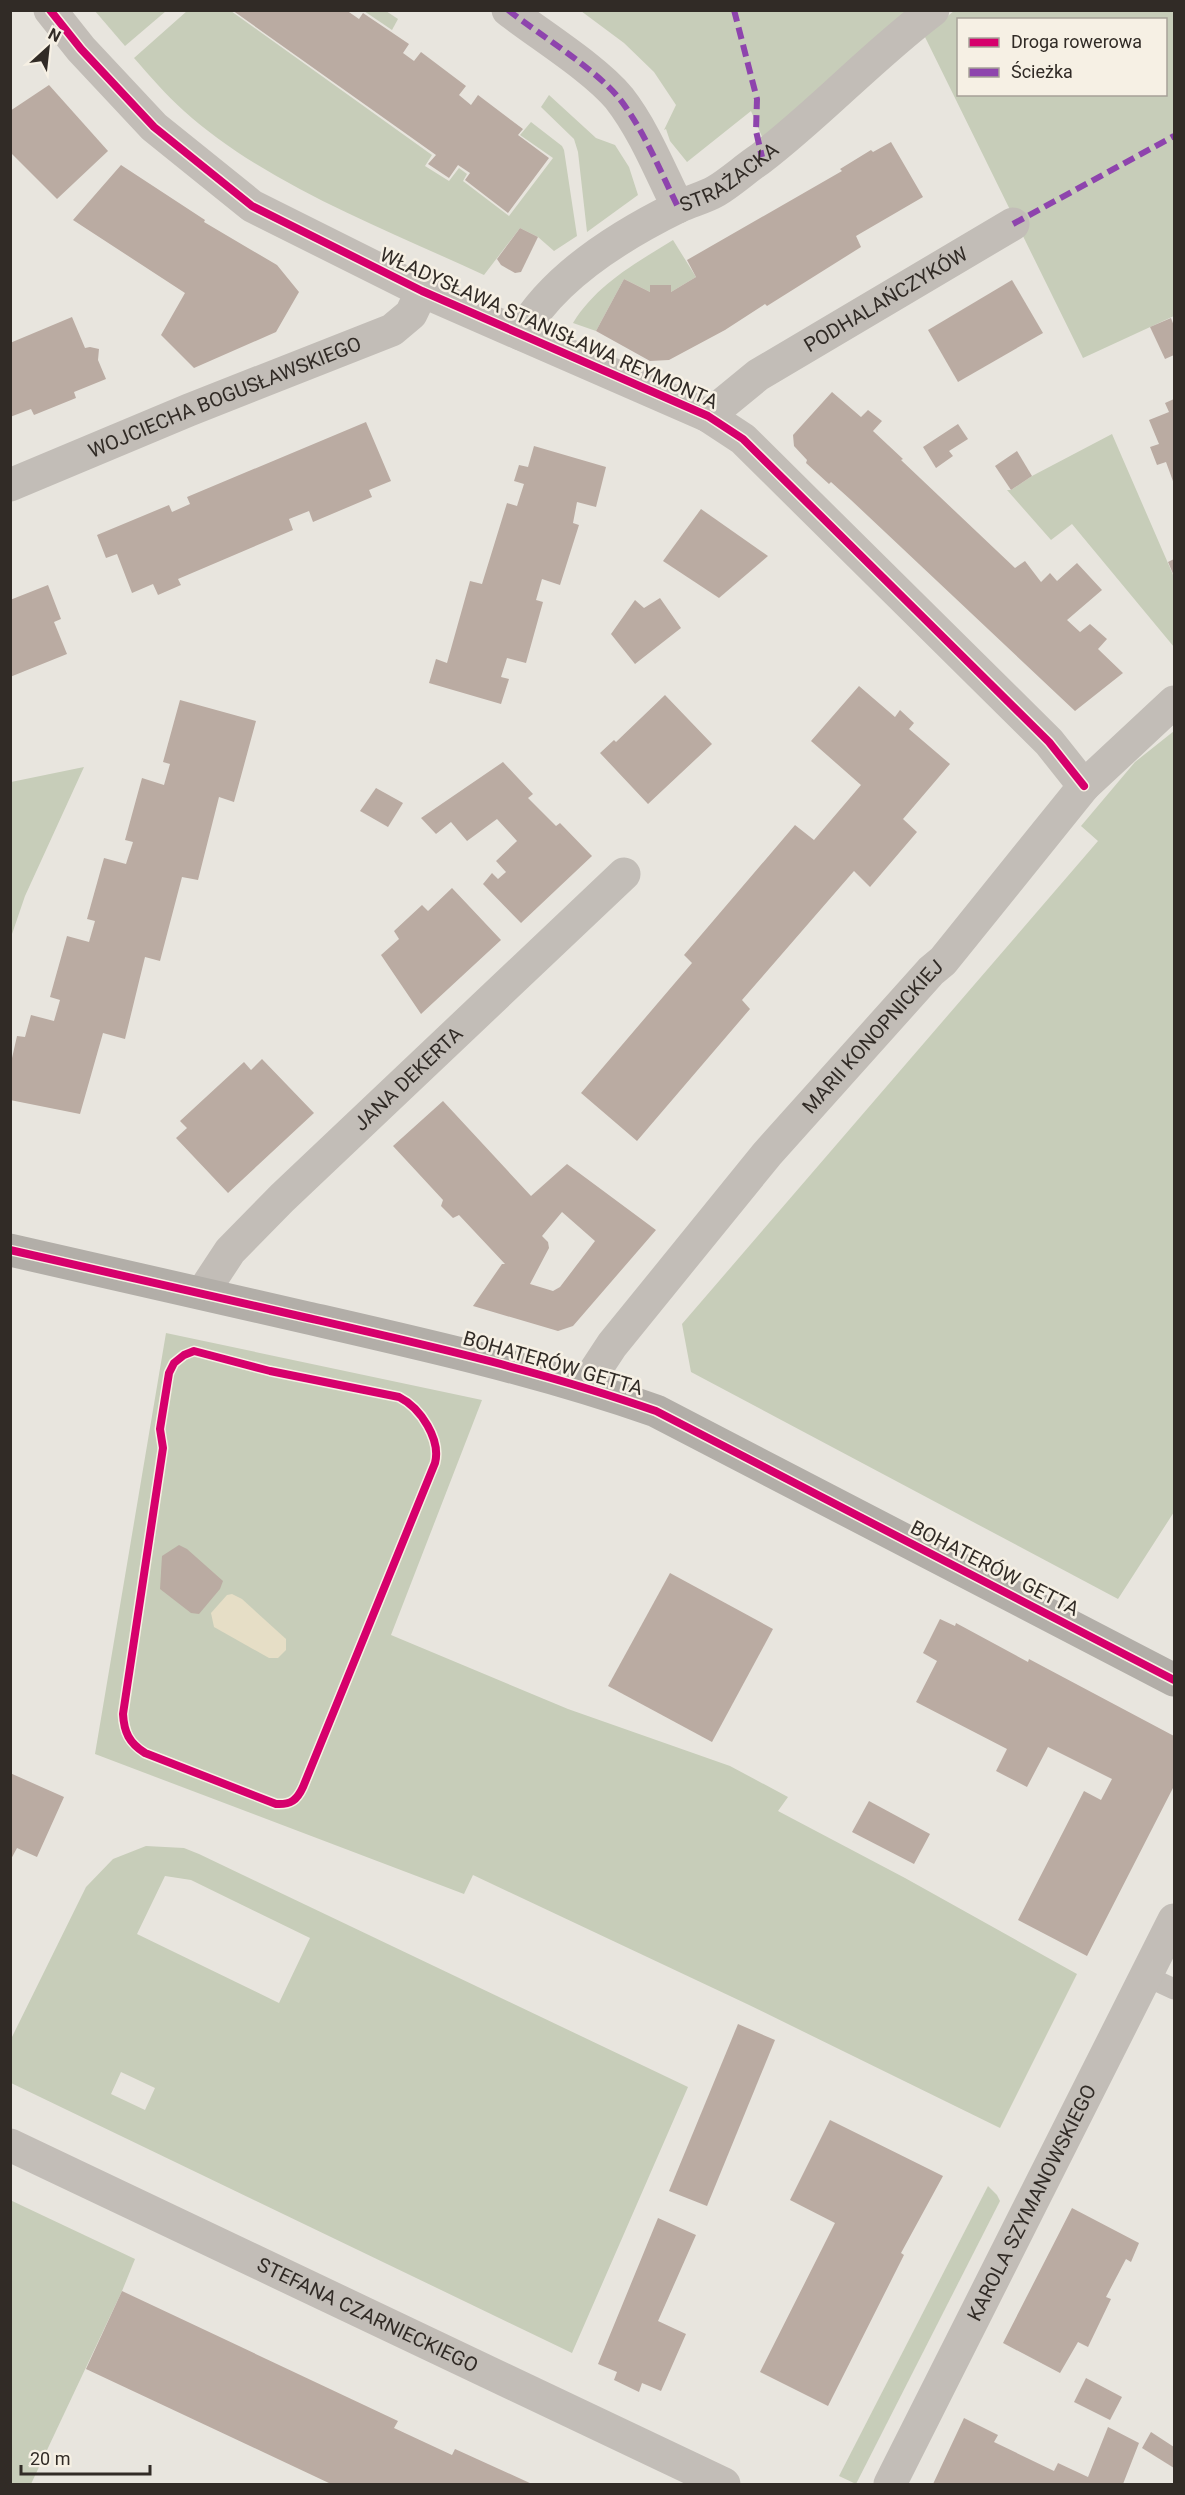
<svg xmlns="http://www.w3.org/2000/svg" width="1185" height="2495" font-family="Roboto,sans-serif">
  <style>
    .green { fill: #c7cdb9; fill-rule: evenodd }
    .sand { fill: #e6dec6 }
    .building { fill: #baaba2; fill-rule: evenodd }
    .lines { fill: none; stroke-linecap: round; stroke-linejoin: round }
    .lane { stroke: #c2bdb7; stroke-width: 21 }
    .street { stroke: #c2bdb7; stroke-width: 33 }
    .secondary { stroke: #b2aea8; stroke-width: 33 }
    .quiet { stroke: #8e44ad; stroke-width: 6; stroke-dasharray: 12 6; stroke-linecap: butt }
    .cycleway-casing { stroke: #f6f0e4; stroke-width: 11 }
    .cycleway { stroke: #d6006c; stroke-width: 8 }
    .labels { text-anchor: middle; stroke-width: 5; stroke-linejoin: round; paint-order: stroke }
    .street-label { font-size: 20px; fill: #312b26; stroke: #f6f0e4 }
  </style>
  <rect width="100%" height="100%" fill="#e8e5de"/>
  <g class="green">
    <path d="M95,11H166L125,46Z"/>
    <path d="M187,11H231L432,155L425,166L449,181L459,168L467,174L463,181L509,216L553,158L520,135L531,122L562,146L564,150L577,236L554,251L538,237L520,228L484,275C385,229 265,184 184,111C166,95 150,76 134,58Z"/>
    <path d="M364,11H386L398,19L392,30Z"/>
    <path d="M581,11H911L763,139L751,111L687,162L670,141L666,129L664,130L676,105L654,72L624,43Z"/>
    <path d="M954,11H1174V316L1083,358L924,35ZM958,20H1166V94H958Z"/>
    <path d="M549,95L596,138L615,145L629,167L638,195L587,232L578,152L574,139L541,107Z"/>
    <path d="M673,240L696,277L671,292V285H650V292L624,279L596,331L573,323C597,284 636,263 673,240Z"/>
    <path d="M1112,434L1174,577V647L1072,524L1051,540L1007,490H1011L1032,476Z"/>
    <path d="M1174,731V1512L1118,1599L691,1372L682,1324L1098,841L1081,826L1135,762Z"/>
    <path d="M84,767L25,896L11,937V782Z"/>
    <path d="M166,1333L482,1400L391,1635L568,1709L730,1766L788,1797L778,1811L905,1878L1077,1974L1000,2128L747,2004L473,1875L464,1894L95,1754Z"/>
    <path d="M146,1846L184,1848L199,1854L688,2087L572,2353L11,2083V2039L86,1887L113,1859ZM165,1876L191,1880L310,1938L279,2003L137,1934ZM121,2072L155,2088L145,2110L111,2094Z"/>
    <path d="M988,2186L997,2195L1000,2201L856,2484L839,2476Z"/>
    <path d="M10,2200L135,2259L122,2291L31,2484H11Z"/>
  </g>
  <path class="sand" d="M232,1594L242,1599L286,1639V1650L278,1658H269L214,1627L211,1613L227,1595Z"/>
  <g class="building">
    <path d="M232,10H346L359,19L363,13L409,44L403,53L414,61L421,52L466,86L459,95L471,105L478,95L523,129L518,135L549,158L508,213L465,180L470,173L458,165L449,178L428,164L436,155Z"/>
    <path d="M49,85L108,151L57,199L10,152V111Z"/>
    <path d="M891,142L923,197L856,236L861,247L767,306L765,304L725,330L669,360L650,361L596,331L624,279L650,292V285H671V292L696,277L687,260L842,171L840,169L871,150L873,152Z"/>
    <path d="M121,165L205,220L204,222L277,265L299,292L276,332L194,368L161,335L185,293L73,220Z"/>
    <path d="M520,228L538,237L521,272L515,273L501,265L497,259Z"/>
    <path d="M1012,280L1043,333L958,382L928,330Z"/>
    <path d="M72,317L85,348L90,347L99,349L98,360L106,379L74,392L76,398L34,415L31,409L10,417V343Z"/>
    <path d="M1171,318L1174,326V355L1165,359L1150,327Z"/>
    <path d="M832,392L861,417L868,410L882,421L873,431L903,459L901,460L1015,568L1025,561L1041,582L1050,573L1057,581L1077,563L1102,590L1067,620L1080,632L1090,624L1107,639L1098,649L1123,673L1075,711L851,500L831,482L829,484L806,463L807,460L794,446L793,435Z"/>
    <path d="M1174,399V484L1166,462L1157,465L1150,447L1159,444L1149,420L1169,412L1165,403Z"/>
    <path d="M366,422L391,481L369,490L372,497L313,522L309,511L289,519L293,530L178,579L181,585L158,595L153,584L132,593L117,554L106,558L97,535L169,505L172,512L190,504L187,497Z"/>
    <path d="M958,424L968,439L949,451L953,456L936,468L923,447Z"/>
    <path d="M534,446L606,467L596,507L577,502L573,523L579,525L560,585L542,579L536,600L543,602L526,663L507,658L501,677L509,679L501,704L429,683L436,659L447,663L470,581L482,584L507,503L517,506L524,484L514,481L519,465L528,467Z"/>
    <path d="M1017,451L1032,476L1011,490L995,466Z"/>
    <path d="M701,509L768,556L719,598L663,561Z"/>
    <path d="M1174,559V576L1168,562Z"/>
    <path d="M48,585L61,619L54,622L67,654L10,677V600Z"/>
    <path d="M660,598L681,628L635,664L611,634L635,600L644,608Z"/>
    <path d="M859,686L895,717L900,710L914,723L909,729L950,764L903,819L917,832L870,887L854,871L742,1000L750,1009L637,1141L581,1093L692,963L684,955L795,825L814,840L861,785L811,741Z"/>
    <path d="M665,695L712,744L648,804L600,753L614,740L616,742Z"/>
    <path d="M180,700L256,721L234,802L219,797L198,880L182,877L160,961L145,957L125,1039L103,1033L80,1114L10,1100V1067L17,1036L25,1037L31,1015L54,1021L60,1000L50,997L67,936L89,942L95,921L87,919L104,858L126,864L133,842L125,840L142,778L164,785L170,764L163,762Z"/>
    <path d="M503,762L533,794L528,798L556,826L560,823L592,856L521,923L483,884L492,873L498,879L506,872L496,861L517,841L497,819L467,841L451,822L436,834L421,818Z"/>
    <path d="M376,788L403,803L388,827L360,811Z"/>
    <path d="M452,888L501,940L421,1014L381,955L399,939L394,931L422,905L428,911Z"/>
    <path d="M262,1059L314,1113L228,1193L176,1138L187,1128L180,1121L244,1062L251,1070Z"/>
    <path d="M443,1101L531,1196L567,1164L656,1230L573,1326L558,1331L473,1306L502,1264H505L459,1215L453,1218L441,1206L443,1200L393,1146ZM562,1212L595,1241L560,1287L553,1291L530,1284L549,1248L548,1242L542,1236Z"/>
    <path d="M179,1545L187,1549L223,1581L220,1589L199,1614L191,1613L160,1589L162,1556Z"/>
    <path d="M670,1573L773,1629L712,1742L608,1686Z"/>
    <path d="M940,1619L955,1626L956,1623L1028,1662L1029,1659L1174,1736V1786L1087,1956L1018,1920L1084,1791L1101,1800L1112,1779L1048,1747L1027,1787L996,1771L1007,1749L916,1702L937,1661L923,1653Z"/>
    <path d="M10,1773L64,1797L37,1857L17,1848L10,1861Z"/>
    <path d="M869,1801L930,1834L914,1864L852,1832Z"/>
    <path d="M738,2024L775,2040L707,2206L669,2191Z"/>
    <path d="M830,2120L943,2176L901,2253L904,2255L828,2406L760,2372L835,2223L790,2200Z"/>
    <path d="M1072,2208L1139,2243L1131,2262L1126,2259L1106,2297L1111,2299L1088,2347L1078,2342L1060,2373L1003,2343Z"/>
    <path d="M658,2218L696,2235L658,2321L686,2334L661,2391L642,2383L639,2392L614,2380L617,2372L598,2364Z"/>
    <path d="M122,2291L398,2421L394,2428L452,2455L455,2449L532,2484H331L86,2369Z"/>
    <path d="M1086,2378L1122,2397L1110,2420L1074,2402Z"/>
    <path d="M964,2418L998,2435L994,2442L1054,2471L1058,2463L1088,2477L1108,2427L1139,2443L1123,2484H933Z"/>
    <path d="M1151,2432L1174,2447V2468L1142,2448Z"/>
  </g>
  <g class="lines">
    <path class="lane" d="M1146,1976L1174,1989"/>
    <g class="street">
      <path d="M50,10L81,49L154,127L252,206L422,291L708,416L743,439L1049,742L1084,786"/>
      <path d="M508,10C540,35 594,68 619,98C644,130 660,171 678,207"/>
      <path id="s1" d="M521,334C552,278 621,235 678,207C690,201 704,198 716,191C731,182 745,169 760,159C820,113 872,56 933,10"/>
      <path id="s2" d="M708,416L758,375L1013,224"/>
      <path id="s3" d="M10,485L189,410L392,330L411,314L422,291"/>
      <path id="s4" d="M203,1292L230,1251L282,1198L624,874"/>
      <path id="s5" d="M585,1386L612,1345L767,1154L931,971L943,961L1084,786L1174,702"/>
      <path id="s6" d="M10,2145L724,2484"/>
      <path id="s7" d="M890,2484L1174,1920"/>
    </g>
    <path class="secondary" d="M10,1250C110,1272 209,1295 308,1318C426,1345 542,1371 656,1411L1174,1680"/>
    <g class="quiet">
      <path d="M508,10C540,35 594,68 619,98C644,130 660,171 678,207"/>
      <path d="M734,10L757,99L756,131L762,157"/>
      <path d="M1013,224L1174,136"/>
    </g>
    <defs>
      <g id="cycleway">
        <path d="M50,10L81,49L154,127L252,206L422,291L708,416L743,439L1049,742L1084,786"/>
        <path d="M10,1250C110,1272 209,1295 308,1318C426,1345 542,1371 656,1411L1174,1680"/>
        <path d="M194,1351L270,1371L399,1397C421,1408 441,1440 435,1463L303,1787C297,1800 291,1805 276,1804L145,1753C129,1743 124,1732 123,1714L163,1448L160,1429L169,1373L174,1363L184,1355Z"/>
      </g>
    </defs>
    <use href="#cycleway" class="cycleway-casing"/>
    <use href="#cycleway" class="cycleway"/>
  </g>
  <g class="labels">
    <g class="street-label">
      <text dy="7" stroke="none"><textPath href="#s1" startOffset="264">STRAŻACKA</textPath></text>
      <text dy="7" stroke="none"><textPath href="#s2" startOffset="213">PODHALAŃCZYKÓW</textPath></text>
      <text transform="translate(549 328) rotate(24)" y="7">WŁADYSŁAWA STANISŁAWA REYMONTA</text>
      <text dy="7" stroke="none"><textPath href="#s3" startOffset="232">WOJCIECHA BOGUSŁAWSKIEGO</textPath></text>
      <text dy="7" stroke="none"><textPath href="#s5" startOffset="453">MARII KONOPNICKIEJ</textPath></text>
      <text dy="7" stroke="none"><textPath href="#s4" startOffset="297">JANA DEKERTA</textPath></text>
      <text transform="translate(553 1363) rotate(16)" y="7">BOHATERÓW GETTA</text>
      <text transform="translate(995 1568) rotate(27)" y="7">BOHATERÓW GETTA</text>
      <text dy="7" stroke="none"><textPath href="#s7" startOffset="315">KAROLA SZYMANOWSKIEGO</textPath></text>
      <text dy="7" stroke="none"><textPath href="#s6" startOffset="396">STEFANA CZARNIECKIEGO</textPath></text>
    </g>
  </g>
  <rect width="1185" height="2495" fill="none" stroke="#312b26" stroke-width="24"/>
  <rect x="957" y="18" width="210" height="78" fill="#f6f0e4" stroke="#a7a198" stroke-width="1.5"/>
  <rect x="969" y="38" width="30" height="9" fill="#d6006c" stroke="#a7a198" stroke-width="1.5"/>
  <text x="1011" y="48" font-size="18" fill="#312b26">Droga rowerowa</text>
  <rect x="969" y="68" width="30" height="9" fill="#8e44ad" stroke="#a7a198" stroke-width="1.5"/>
  <text x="1011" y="78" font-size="18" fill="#312b26">Ścieżka</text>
  <g transform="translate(48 48) rotate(27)" stroke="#f6f0e4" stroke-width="4.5" paint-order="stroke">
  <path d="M0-4.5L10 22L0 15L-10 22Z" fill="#312b26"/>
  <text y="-9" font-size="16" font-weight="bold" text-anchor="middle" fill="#312b26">N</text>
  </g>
  <path d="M21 2465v9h129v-9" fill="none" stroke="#312b26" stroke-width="3"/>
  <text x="30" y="2465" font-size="18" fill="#312b26" stroke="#f6f0e4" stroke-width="4.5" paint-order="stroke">20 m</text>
</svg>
